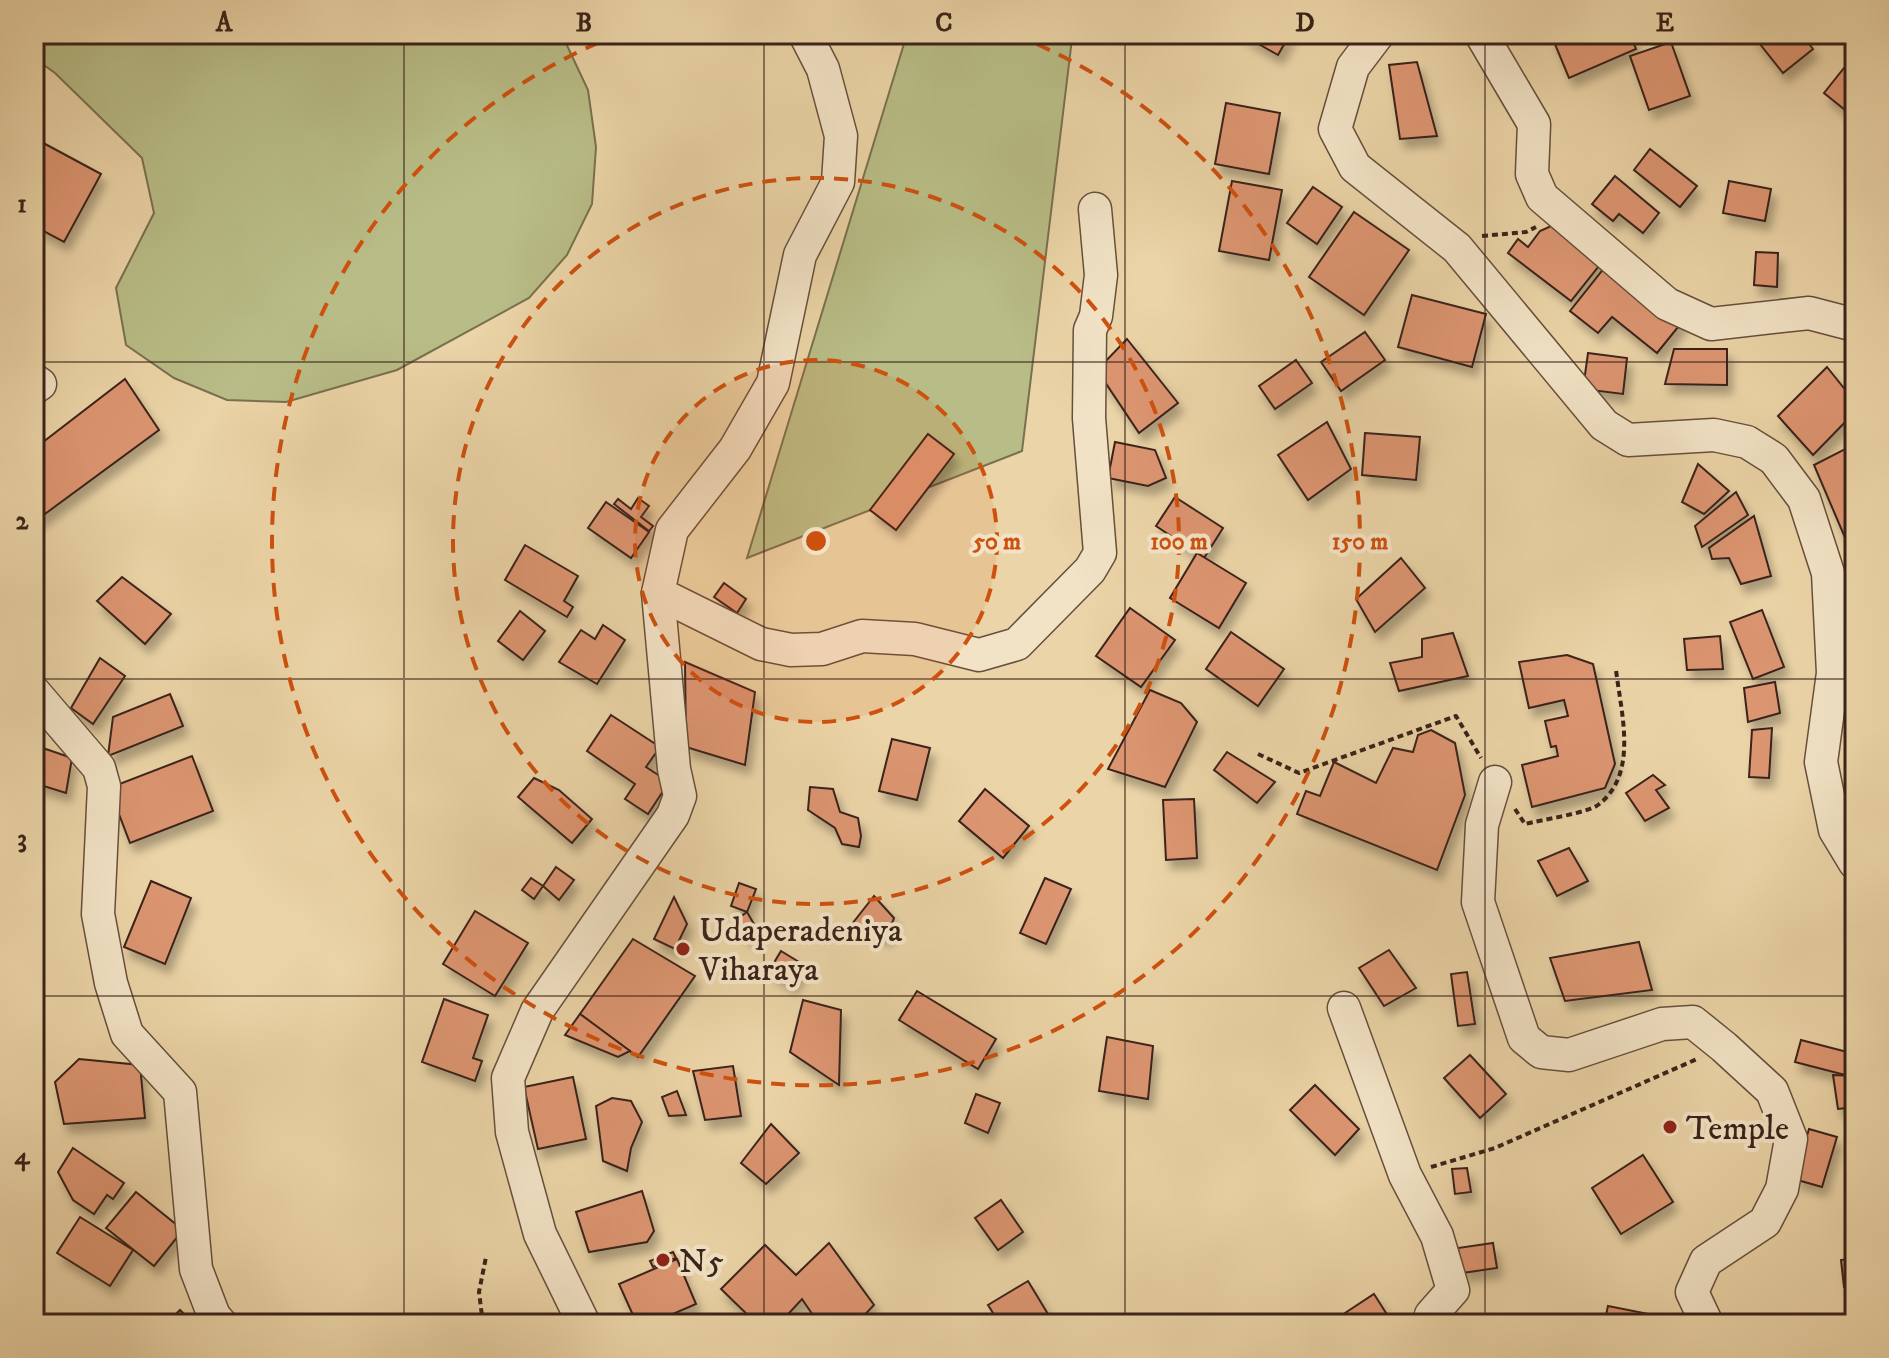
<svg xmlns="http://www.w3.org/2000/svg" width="1889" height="1358" font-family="'IM FELL DW Pica',serif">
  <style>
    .green { fill: #b8bc86; stroke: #797050; stroke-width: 2 }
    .building { fill: #dc9571; stroke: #3a231a; stroke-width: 2; filter: url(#shadow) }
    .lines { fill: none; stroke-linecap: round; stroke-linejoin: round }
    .minor-casing { stroke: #664f3d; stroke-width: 35 }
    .path { stroke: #3a231a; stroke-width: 4; stroke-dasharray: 6 4; stroke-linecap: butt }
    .minor { stroke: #f2e3c6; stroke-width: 32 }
    .grid { fill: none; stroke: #3a231a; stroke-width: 2; stroke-opacity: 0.55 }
    .ring { fill: none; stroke: #ce510e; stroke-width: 4; stroke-dasharray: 14 10 }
    .poi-dot { fill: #8f2418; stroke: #f2e3c6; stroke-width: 3 }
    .labels { text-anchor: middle; stroke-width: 8; stroke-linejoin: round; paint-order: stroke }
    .poi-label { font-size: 34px; fill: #3a231a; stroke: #f2e3c6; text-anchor: start }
    .centre { fill: #ce510e; stroke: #f2e3c6; stroke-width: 4 }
    .ring-label { font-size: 24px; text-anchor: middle; font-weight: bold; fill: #ce510e; stroke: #f2e3c6; stroke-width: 8; stroke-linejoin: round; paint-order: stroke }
    .neatline { fill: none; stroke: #3a231a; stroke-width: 3 }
    .grid-label { font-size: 26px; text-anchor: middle; font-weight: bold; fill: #3a231a }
  </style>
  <defs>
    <filter id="shadow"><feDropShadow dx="5" dy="9" stdDeviation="4" flood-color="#0004"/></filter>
  </defs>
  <rect width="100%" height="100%" fill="#ebd4a7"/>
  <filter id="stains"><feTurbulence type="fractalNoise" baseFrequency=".0025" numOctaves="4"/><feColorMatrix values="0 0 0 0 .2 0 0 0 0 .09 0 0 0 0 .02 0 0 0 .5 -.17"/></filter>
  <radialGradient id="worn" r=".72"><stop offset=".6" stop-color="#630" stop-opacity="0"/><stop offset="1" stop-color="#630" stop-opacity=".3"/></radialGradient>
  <g class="green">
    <path d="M34,34H556L564,39L588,90L596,147L592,204L567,255L529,298L397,370L286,402L227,400L174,378L126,345L116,288L154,213L142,158L55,73L34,58Z"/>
    <path d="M907,34H1015L1072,39L1022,451L747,558Z"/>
  </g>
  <g class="building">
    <path d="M1241,34H1290L1278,55Z"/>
    <path d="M1559,34H1620L1621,36L1630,34L1636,49L1569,78L1552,37Z"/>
    <path d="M1752,34H1801L1813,49L1783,73Z"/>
    <path d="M1671,42L1690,96L1649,110L1630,56Z"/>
    <path d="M1417,62L1437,136L1400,139L1389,65Z"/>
    <path d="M1848,63L1855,69V118L1824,93Z"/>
    <path d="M1226,103L1280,113L1269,174L1215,164Z"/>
    <path d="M34,138L101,174L64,242L34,226Z"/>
    <path d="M1650,149L1697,186L1680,207L1634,170Z"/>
    <path d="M1615,176L1659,213L1643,233L1619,214L1613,221L1592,204Z"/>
    <path d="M1232,181L1282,190L1269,260L1219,251Z"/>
    <path d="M1729,181L1771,189L1765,221L1723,213Z"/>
    <path d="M1313,187L1342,207L1317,244L1287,223Z"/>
    <path d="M1354,212L1409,250L1364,315L1309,277Z"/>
    <path d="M1551,226L1606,257L1571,301L1508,253L1518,239L1528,247L1540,231Z"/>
    <path d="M1756,252L1778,253L1777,287L1754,285Z"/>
    <path d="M1609,262L1683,321L1657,353L1612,317L1598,333L1570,311Z"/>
    <path d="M1412,295L1486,314L1472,367L1398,347Z"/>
    <path d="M1365,332L1385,360L1341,391L1321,362Z"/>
    <path d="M1127,339L1178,403L1139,433L1097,370Z"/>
    <path d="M1674,349H1727V385L1665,384Z"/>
    <path d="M1588,353L1627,358L1623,394L1583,389Z"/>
    <path d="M1296,360L1312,383L1275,409L1259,386Z"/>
    <path d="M1827,367L1855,402V412L1813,455L1778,416Z"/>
    <path d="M125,379L159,430L34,522V449Z"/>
    <path d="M1327,422L1351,469L1308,500L1278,455Z"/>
    <path d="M1365,433L1420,437L1416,480L1362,475Z"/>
    <path d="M928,434L954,454L896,530L870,510Z"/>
    <path d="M1115,442L1155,450L1166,478L1148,486L1108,478Z"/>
    <path d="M1849,447L1855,460V553L1852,554L1814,465Z"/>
    <path d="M1698,464L1729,491L1704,514L1682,502Z"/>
    <path d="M1736,492L1748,515L1702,547L1695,526Z"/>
    <path d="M1175,497L1223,528L1204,558L1156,526Z"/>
    <path d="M638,498L649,506L641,517L653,526L649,531L614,504L618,499L631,509Z"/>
    <path d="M606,502L649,532L631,558L588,528Z"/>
    <path d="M1754,516L1771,576L1741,584L1729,558L1712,559L1709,548Z"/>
    <path d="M525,545L578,576L564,601L573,607L567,617L505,580Z"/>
    <path d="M1197,553L1246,583L1219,628L1170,598Z"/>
    <path d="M1401,558L1425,588L1375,632L1356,599Z"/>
    <path d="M122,577L171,614L145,644L97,601Z"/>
    <path d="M724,583L746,599L737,613L714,597Z"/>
    <path d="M1130,608L1175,640L1141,687L1096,656Z"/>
    <path d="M1762,610L1784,667L1753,679L1730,622Z"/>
    <path d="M520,611L545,631L523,660L498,641Z"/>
    <path d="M603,625L625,640L597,684L559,662L581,630L595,639Z"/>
    <path d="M1231,632L1284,669L1258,706L1206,669Z"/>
    <path d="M1453,633L1468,676L1399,691L1390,663L1422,657V639Z"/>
    <path d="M1720,636L1723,669L1687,670L1684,639Z"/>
    <path d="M1567,655L1593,664L1615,764L1605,788L1532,807L1522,765L1558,756L1556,746L1551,747L1545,721L1568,716L1564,700L1529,708L1519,662Z"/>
    <path d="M100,658L125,676L93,724L71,708Z"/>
    <path d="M685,662L755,692L745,765L686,747Z"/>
    <path d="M1775,682L1780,713L1748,722L1744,688Z"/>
    <path d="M1150,690L1181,703L1197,722L1165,787L1108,769Z"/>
    <path d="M170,694L183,726L108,756L113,717Z"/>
    <path d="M611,715L660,747L646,767L669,782L648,814L625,799L635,784L587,751Z"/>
    <path d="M1772,728L1769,778L1749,777L1752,730Z"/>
    <path d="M1431,730L1455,743L1465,795L1437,870L1297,814L1306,791L1320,796L1334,762L1376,783L1393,748L1413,752L1418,735Z"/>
    <path d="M892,739L930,748L917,800L879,791Z"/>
    <path d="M34,745L72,758L66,793L34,783Z"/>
    <path d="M1227,752L1275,782L1257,803L1214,770Z"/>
    <path d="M192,756L213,811L130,843L109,788Z"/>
    <path d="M1653,775L1665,785L1656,790L1669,808L1645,821L1626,793Z"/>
    <path d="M534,778L559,790L592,819L572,843L518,797Z"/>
    <path d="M810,787L833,789L840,812L858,818L861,836L859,847L842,844L835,828L808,810Z"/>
    <path d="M985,789L1029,826L1003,858L959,821Z"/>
    <path d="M1194,799L1197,858L1166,860L1163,800Z"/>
    <path d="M1569,848L1588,881L1557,896L1538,861Z"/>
    <path d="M556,867L574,880L559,900L543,886Z"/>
    <path d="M531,878L543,886L534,899L522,890Z"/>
    <path d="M1045,878L1071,889L1046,944L1020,933Z"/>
    <path d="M151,881L191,898L165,964L124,947Z"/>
    <path d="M739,883L756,889L747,912L731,906Z"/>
    <path d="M874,896L894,918L887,937L852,924Z"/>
    <path d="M674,897L687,924L675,949L654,939Z"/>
    <path d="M475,911L528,943L495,996L443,964Z"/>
    <path d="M747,912L758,931L746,937L736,920Z"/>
    <path d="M633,939L695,976L638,1057L580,1014Z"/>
    <path d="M1639,942L1652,990L1565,1001L1550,958Z"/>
    <path d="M1389,950L1416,988L1384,1006L1359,968Z"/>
    <path d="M781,951L804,965L792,985L769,971Z"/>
    <path d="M1467,972L1475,1024L1458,1026L1451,974Z"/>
    <path d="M917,991L996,1039L978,1069L899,1020Z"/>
    <path d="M444,999L488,1015L473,1058L482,1061L475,1081L422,1062Z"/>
    <path d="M803,1000L841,1010L839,1085L790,1052Z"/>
    <path d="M580,1014L630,1051L618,1057L565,1035Z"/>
    <path d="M1107,1037L1153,1046L1148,1099L1099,1091Z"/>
    <path d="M1801,1040L1855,1054L1853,1077L1795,1062Z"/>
    <path d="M1470,1055L1506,1094L1480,1118L1444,1078Z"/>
    <path d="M79,1059L140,1065L145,1118L64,1124L55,1082Z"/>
    <path d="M733,1066L741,1116L705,1120L693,1071Z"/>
    <path d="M1833,1075L1855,1076V1107L1838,1109Z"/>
    <path d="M573,1077L586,1139L538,1149L524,1087Z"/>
    <path d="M1315,1085L1359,1129L1335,1155L1290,1110Z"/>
    <path d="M677,1091L686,1115L669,1116L662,1097Z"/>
    <path d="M976,1094L1000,1103L988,1133L965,1123Z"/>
    <path d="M612,1098L631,1101L642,1122L631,1148L627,1171L603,1161L596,1106Z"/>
    <path d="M771,1124L799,1153L766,1184L741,1163Z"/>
    <path d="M1809,1129L1837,1137L1822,1187L1794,1179Z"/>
    <path d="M73,1148L124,1183L113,1199L107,1195L94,1214L73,1200L58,1172Z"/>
    <path d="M1643,1155L1673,1202L1621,1234L1592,1188Z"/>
    <path d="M1467,1168L1471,1192L1455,1194L1452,1169Z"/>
    <path d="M642,1191L654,1231L647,1242L589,1252L576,1212Z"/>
    <path d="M136,1192L183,1230L154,1266L106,1228Z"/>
    <path d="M1001,1200L1023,1232L998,1250L975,1218Z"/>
    <path d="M80,1217L133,1250L110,1286L57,1253Z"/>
    <path d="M829,1243L874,1305L856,1324H819L802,1299L779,1324H757L721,1289L765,1245L796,1275Z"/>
    <path d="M1493,1243L1497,1268L1462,1273L1458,1248Z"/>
    <path d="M673,1252L676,1258L653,1267L650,1261Z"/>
    <path d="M1855,1258V1286L1844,1287L1841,1260Z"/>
    <path d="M677,1259L696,1304L650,1324H637L619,1284Z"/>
    <path d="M1028,1281L1054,1324H1000L988,1305Z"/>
    <path d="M1374,1294L1393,1324H1352L1345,1313Z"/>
    <path d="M1608,1306L1679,1320V1324H1604Z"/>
    <path d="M180,1310L195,1324H166Z"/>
  </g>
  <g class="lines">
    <defs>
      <g id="minor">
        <path d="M1378,34L1353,67L1335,129L1355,167L1457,248L1604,425L1628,440L1714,435L1747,442L1774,459L1804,499L1828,573L1833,673L1821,762L1835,830L1855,863"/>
        <path d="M1481,34L1534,124L1532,174L1542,197L1667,304L1711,324L1809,313L1855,325"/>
        <path d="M34,380L40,384L34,388"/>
        <path d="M658,593L761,644L791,650L822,649L862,636L915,639L979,655L1017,644L1090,570L1100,553L1089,418L1090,330L1096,316L1101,275L1095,209"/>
        <path d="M34,692L99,768L104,786L98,914L111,983L127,1034L180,1092L196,1269L214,1316L221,1324"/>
        <path d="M1495,782L1482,825L1478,902L1524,1038L1541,1052L1569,1055L1662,1024L1693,1022L1724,1047L1772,1091L1791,1139L1782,1189L1765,1222L1706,1261L1692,1292L1707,1324"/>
        <path d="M1344,1008L1405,1175L1437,1236L1453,1290L1431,1315L1435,1324"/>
        <path d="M584,1324L540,1234L512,1132L508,1078L537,1011L673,815L680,796L674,769L658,593L672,530L735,449L773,383L800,255L838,182L841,136L823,69L805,34"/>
      </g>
    </defs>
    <use href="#minor" class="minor-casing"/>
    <g class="path">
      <path d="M1482,236L1526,232L1536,227"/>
      <path d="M1258,754L1299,773L1456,716L1481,758"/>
      <path d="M1515,809L1525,824C1541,820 1587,813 1598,805C1639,774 1621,713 1616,670"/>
      <path d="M1431,1167L1495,1148L1697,1059"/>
      <path d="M483,1324L479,1292L486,1257"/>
    </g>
    <use href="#minor" class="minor"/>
  </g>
  <path class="grid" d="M404,34V1324M764,34V1324M1125,34V1324M1485,34V1324M34,362H1855M34,679H1855M34,996H1855"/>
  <circle cx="816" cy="541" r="181" fill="#ce510e" fill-opacity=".12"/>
  <g class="ring">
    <circle cx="816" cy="541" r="181"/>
    <circle cx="816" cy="541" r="363"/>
    <path d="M1015 35A544 544 0 1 1 617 35"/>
  </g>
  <g class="poi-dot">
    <circle cx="683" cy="949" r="8"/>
    <circle cx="1670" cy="1127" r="8"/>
    <circle cx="663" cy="1260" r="8"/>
  </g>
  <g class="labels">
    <g class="poi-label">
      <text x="699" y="941">Udaperadeniya<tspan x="699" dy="39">Viharaya</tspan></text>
      <text x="1686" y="1139">Temple</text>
      <text x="679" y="1272">N5</text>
    </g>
  </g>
  <circle cx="816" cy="541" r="12" class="centre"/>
  <g class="ring-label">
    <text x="997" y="549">50 m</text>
    <text x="1179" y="549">100 m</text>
    <text x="1360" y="549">150 m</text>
  </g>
  <rect width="1889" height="1358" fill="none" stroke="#ebd4a7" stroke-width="88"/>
  <rect x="44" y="44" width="1801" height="1270" class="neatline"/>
  <g class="grid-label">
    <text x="224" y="31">A</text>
    <text x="584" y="31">B</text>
    <text x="944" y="31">C</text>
    <text x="1305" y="31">D</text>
    <text x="1665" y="31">E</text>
    <text x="22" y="212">1</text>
    <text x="22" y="529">2</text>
    <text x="22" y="847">3</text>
    <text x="22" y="1164">4</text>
  </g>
  <rect width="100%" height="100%" filter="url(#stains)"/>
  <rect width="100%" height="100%" fill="url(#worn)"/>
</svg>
